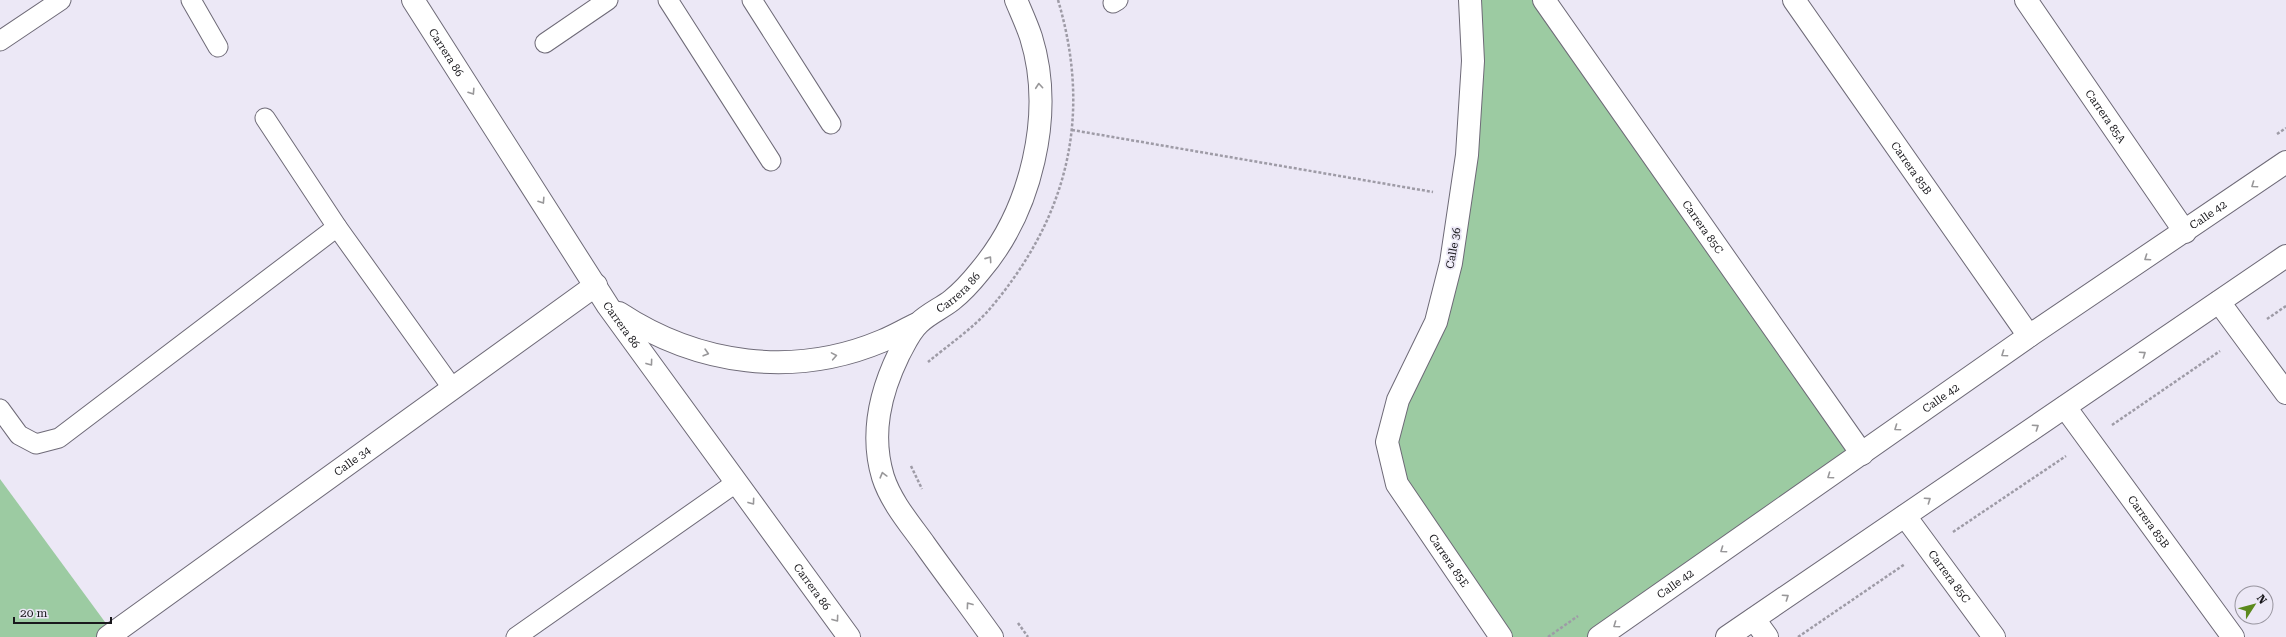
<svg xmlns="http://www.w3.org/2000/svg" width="2286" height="637" font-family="'Roboto Serif',serif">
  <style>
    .green { fill: #9ccba2 }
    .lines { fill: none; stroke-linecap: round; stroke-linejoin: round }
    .service-casing { stroke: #6e6a77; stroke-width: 21 }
    .minor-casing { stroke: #6e6a77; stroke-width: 24 }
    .tertiary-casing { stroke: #6e6a77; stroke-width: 24 }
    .path { stroke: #9e9ba6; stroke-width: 2.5; stroke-dasharray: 3 2; stroke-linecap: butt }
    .service { stroke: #fff; stroke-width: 19 }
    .minor { stroke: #fff; stroke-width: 22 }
    .tertiary { stroke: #fff; stroke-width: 22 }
    .oneway { stroke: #989799 }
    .labels { text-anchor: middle; stroke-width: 3.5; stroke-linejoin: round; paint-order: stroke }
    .street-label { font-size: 11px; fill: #19181c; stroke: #ece8f6 }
  </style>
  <rect width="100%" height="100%" fill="#ece8f6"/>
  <g class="green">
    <path d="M1470,0H1544L1862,454L1599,637H1501L1397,484L1398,400L1451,263Z"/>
    <path d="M0,479L116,637H0Z"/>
  </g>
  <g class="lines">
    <defs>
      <g id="service">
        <path d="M191,0L218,47"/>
        <path d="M668,0L771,161"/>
        <path d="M752,0L831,124"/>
        <path d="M1113,3L1118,0"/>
        <path d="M0,41L61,0"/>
        <path d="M545,43L608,0"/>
        <path d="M265,118L337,227L453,389"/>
        <path d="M0,409L19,435L36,444L59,438L337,227"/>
        <path d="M516,637L737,482"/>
      </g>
      <g id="minor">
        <path id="s1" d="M1470,0L1473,61L1467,155L1451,263L1436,322L1398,400L1387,442L1397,484L1501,637"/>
        <path id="s2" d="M1544,0L1862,454"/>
        <path id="s3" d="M1794,0L2029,336"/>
        <path id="s4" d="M2026,0L2185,232"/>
        <path d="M2219,302L2286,393"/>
        <path id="s5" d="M2065,407L2233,637"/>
        <path id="s6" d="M1905,516L1994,637"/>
        <path d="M1754,619L1767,637"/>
        <path id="s7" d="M108,637L596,285"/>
      </g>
      <g id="tertiary">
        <path id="s8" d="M413,0L608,306L849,637"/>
        <path d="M619,313C698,365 794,378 882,341C894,336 906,329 917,324"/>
        <path id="s9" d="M992,637C970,606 947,576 925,545C910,524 891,502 883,477C870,434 880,393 899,354C905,343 910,331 919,323C928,314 942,308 952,300C962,292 972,281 980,271C1031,211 1055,114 1031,37C1027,25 1021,12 1016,0"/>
        <path id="s10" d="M1599,637L2029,336L2286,162"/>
        <path d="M1727,637L2286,256"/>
      </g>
    </defs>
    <use href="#service" class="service-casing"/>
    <use href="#minor" class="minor-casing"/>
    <use href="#tertiary" class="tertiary-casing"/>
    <g class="path">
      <path d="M1072,130L1433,192"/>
      <path d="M2277,134L2286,128"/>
      <path d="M2267,319L2286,306"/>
      <path d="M928,362C946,347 973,328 988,311C1067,219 1093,118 1058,0"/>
      <path d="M2112,425L2220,351"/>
      <path d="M911,466L922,489"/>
      <path d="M1953,532L2066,456"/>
      <path d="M1018,623L1028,637"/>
      <path d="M1548,637L1578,616"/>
      <path d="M1798,637L1905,564"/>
    </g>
    <use href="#service" class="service"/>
    <use href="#minor" class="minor"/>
    <use href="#tertiary" class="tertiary"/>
  </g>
  <defs><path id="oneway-chevron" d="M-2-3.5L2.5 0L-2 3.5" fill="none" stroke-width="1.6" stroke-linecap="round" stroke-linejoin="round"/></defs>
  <g class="oneway">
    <use href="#oneway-chevron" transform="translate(1039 86) rotate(-95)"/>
    <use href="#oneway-chevron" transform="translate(472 92) rotate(57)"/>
    <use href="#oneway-chevron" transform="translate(2254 185) rotate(145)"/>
    <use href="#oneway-chevron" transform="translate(542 201) rotate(57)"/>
    <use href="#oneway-chevron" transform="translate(2147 258) rotate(146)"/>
    <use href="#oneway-chevron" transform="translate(989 259) rotate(-55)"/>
    <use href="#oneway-chevron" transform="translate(706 353) rotate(16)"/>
    <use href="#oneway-chevron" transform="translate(2004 354) rotate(145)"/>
    <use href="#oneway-chevron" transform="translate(2143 354) rotate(-34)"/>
    <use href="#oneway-chevron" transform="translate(834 356) rotate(-10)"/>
    <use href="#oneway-chevron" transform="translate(650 363) rotate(54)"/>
    <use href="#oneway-chevron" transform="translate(2036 427) rotate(-34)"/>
    <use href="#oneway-chevron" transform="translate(1897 428) rotate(145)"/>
    <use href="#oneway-chevron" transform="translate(883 475) rotate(-105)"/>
    <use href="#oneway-chevron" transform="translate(1830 476) rotate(145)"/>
    <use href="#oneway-chevron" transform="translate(1928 500) rotate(-34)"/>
    <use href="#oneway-chevron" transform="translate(752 502) rotate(54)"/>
    <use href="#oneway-chevron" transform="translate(1723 550) rotate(145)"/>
    <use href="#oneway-chevron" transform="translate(1786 597) rotate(-34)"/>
    <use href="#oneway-chevron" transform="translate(969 605) rotate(-126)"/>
    <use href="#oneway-chevron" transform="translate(836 619) rotate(54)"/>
    <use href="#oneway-chevron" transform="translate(1616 625) rotate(145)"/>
  </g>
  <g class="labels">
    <g class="street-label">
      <text dy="4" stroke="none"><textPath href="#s8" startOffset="62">Carrera 86</textPath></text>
      <text dy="4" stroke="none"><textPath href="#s4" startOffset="141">Carrera 85A</textPath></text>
      <text dy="4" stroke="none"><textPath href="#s3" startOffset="205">Carrera 85B</textPath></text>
      <text dy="4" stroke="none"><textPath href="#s10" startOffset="741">Calle 42</textPath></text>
      <text dy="4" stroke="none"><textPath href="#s2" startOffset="277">Carrera 85C</textPath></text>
      <text transform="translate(1453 248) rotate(-80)" y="4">Calle 36</text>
      <text dy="4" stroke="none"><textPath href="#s9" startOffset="408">Carrera 86</textPath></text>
      <text dy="4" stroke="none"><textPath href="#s8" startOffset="386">Carrera 86</textPath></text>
      <text dy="4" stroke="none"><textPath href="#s10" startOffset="417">Calle 42</textPath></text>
      <text dy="4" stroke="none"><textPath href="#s7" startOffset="301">Calle 34</textPath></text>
      <text dy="4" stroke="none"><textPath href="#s5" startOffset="142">Carrera 85B</textPath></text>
      <text dy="4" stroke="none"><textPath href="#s1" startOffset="591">Carrera 85E</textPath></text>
      <text dy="4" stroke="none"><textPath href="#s6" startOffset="75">Carrera 85C</textPath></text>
      <text dy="4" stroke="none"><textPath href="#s10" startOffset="93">Calle 42</textPath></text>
      <text dy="4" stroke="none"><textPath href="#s8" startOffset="710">Carrera 86</textPath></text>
    </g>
  </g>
  <g transform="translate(2254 605) rotate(54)"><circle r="19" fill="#ece8f6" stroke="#98959f"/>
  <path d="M0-3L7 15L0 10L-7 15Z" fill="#5b891c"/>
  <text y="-6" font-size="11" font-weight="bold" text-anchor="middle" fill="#19181c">N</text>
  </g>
  <path d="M14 617v6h97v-6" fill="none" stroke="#19181c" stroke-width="2"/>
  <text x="20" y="617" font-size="12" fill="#19181c" stroke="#ece8f6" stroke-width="3" paint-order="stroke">20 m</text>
</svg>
